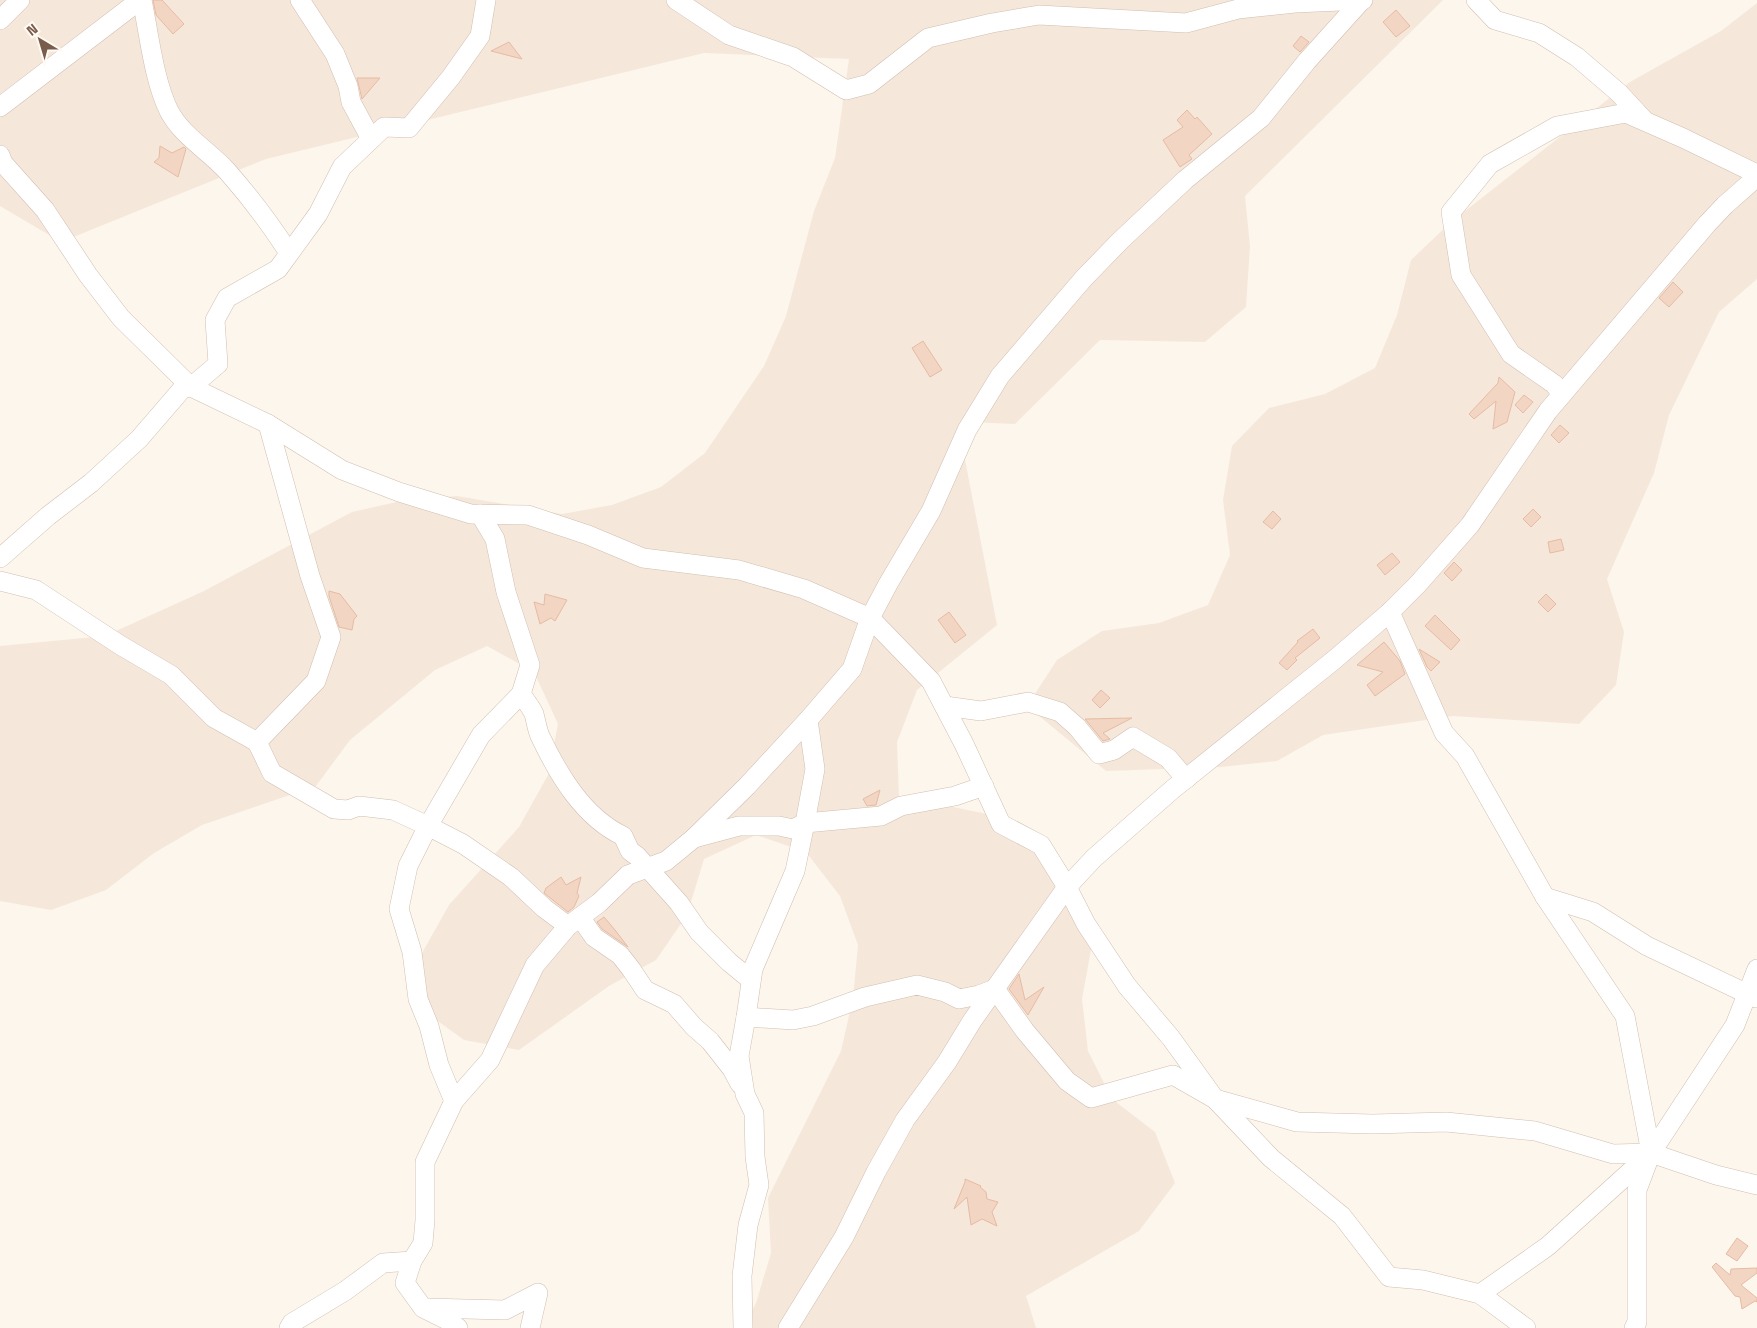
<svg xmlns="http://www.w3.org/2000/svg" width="1757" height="1328" font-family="'Space Grotesk',sans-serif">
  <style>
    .residential { fill: #f5e8da }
    .building { fill: #f3d5c3; stroke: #e6bba3 }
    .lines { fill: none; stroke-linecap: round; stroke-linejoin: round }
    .street-casing { stroke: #d1beb0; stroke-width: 20 }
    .street { stroke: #fff; stroke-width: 19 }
  </style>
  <rect width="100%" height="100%" fill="#fdf6ec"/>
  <g class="residential">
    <path d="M0,0H1443L1245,196L1250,246L1246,307L1205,342L1100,340L1015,424L969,422L961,439L997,625L917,690L897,742L899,796L1007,818L1041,858L1094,933L1082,999L1088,1051L1112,1099L1155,1132L1175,1183L1139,1231L1026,1296L1036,1328H743L756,1303L771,1253L768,1198L841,1051L853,998L858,945L840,896L806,852L756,835L704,859L687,915L656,960L609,986L519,1050L464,1040L417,1006L422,953L449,905L519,827L548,775L558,724L534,672L487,646L435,670L350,740L316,786L202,825L154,853L106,890L51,910L0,901V646L105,636L204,591L352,512L401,501L457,496L562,514L612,505L661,487L705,453L764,366L786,316L814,211L835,158L849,59L704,53L266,159L61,242L0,206Z"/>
    <path d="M1757,3V279L1719,312L1669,415L1654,473L1607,579L1624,632L1616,685L1579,724L1453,716L1323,735L1277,761L1221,767L1106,771L1027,706L1057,660L1102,631L1159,623L1208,605L1230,555L1223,500L1232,446L1269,408L1325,394L1375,368L1397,315L1411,260L1451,222L1630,82L1721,31Z"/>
  </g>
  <g class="building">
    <path d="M153,0H162L184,24L173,34L156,15Z"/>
    <path d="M1396,10L1410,26L1396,37L1383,22Z"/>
    <path d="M1301,36L1309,42L1300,52L1293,46Z"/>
    <path d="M509,42L522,59L491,51Z"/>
    <path d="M357,78H380L362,99Z"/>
    <path d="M1187,110L1195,119L1197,117L1212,134L1189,155L1192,159L1180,167L1163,140L1183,127L1177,120Z"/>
    <path d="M160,146L172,153L184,147L186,149L178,177L154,162L159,158Z"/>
    <path d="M1673,282L1683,292L1669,307L1659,298Z"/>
    <path d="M923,341L942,370L930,377L912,348Z"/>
    <path d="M1499,377L1515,392L1507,422L1493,429L1496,401L1474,419L1469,414L1498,383Z"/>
    <path d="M1524,395L1533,402L1523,413L1515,405Z"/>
    <path d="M1560,425L1569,433L1559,443L1551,435Z"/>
    <path d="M1533,509L1541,517L1531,527L1523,519Z"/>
    <path d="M1273,511L1281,519L1272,529L1263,522Z"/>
    <path d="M1561,539L1564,550L1550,553L1548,542Z"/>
    <path d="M1392,553L1400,562L1385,575L1377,565Z"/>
    <path d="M1454,562L1462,570L1452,581L1444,573Z"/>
    <path d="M329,591L340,594L357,616L354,619L352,630L339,627L329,596Z"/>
    <path d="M545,594L567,600L555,621L551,618L540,624L534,602L544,605Z"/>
    <path d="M1546,594L1556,604L1548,612L1538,602Z"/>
    <path d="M949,612L966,635L955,643L938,620Z"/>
    <path d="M1435,615L1460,640L1451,650L1425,626Z"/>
    <path d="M1313,629L1320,638L1295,658L1297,660L1287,670L1279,663L1298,642L1297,641Z"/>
    <path d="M1384,642L1400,661L1405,674L1375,696L1367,685L1383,672L1357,665Z"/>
    <path d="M1419,649L1440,662L1431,671L1427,667Z"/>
    <path d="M1101,690L1110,698L1100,708L1092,700Z"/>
    <path d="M1132,718L1103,733L1110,739L1103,741L1085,719Z"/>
    <path d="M880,790L876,805L867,806L863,799Z"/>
    <path d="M561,877L566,885L581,877L577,893L579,896L574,907L568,912L544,893L546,888Z"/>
    <path d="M604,917L615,930L628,947L602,929L597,922Z"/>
    <path d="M1019,974L1025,1000L1044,987L1028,1015L1009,989Z"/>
    <path d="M965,1179L981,1186L980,1187L986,1192L987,1199L998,1202L992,1212L997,1226L982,1219L971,1225L967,1197L954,1209L965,1182Z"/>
    <path d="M1737,1238L1748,1246L1737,1261L1726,1254Z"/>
    <path d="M1716,1263L1730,1275L1731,1269L1757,1268V1273L1741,1285L1757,1298V1302L1755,1301L1742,1309L1740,1297L1735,1296L1712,1267Z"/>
  </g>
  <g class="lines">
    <defs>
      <g id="street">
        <path d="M142,0C149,34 154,81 169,111C182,136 209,151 227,171C250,197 271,225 289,253"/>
        <path d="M300,0L335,54L348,86L351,102L371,139"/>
        <path d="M676,0L729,35L793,57L846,90L869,84L928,38L992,23L1039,15L1186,23L1238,9L1295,3L1363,0"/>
        <path d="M1476,0L1495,20L1539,33L1577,57L1619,93L1643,119"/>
        <path d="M0,20L20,0"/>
        <path d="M0,107L140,0"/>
        <path d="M0,155L3,163L45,210L88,275L121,318L191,387L268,424L342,470L399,492L471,514L528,515L588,535L643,558L739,570L804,589L870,618L931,681L964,744L1001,824L1041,845L1067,887L1086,924L1127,986L1171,1038L1215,1099L1271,1158L1342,1216L1389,1277L1423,1280L1480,1294L1526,1328"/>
        <path d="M1562,394L1554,384L1511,354L1461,275L1451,212L1490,164L1557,126L1626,113L1683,138L1757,174"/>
        <path d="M480,514L495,539L506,592L530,665L521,694L481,735L428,826L463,844L511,877L544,908L568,926L599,903L628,875L666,861L694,838L747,786L808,720L852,669L870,618L888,584L931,511L967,430L1000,376L1084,278L1121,240L1185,180L1261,118L1307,61L1362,0"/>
        <path d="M0,558L48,516L91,483L139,439L183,388L191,387L218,364L215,320L227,298L278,269L318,214L342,167L384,127L409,128L451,77L480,36L486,0"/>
        <path d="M0,581L36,590L120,645L171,675L214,718L257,742L316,681L331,637L310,576L268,424"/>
        <path d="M1390,612L1444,733L1465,756L1545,897L1625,1016L1651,1153L1637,1190V1322L1634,1328"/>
        <path d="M521,694C525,700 531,707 534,714C536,721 537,729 540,736C558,774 583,817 623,836L630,851L637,856L679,903L699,932L729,962L751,980"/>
        <path d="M945,706L981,711L1028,702L1060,712L1077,727L1099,754L1114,750L1133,737L1168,758L1186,779"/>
        <path d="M257,742L272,773L334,809L348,810L359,806L393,810L428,826L408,866L399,909L412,952L418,999L429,1026L439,1065L454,1101"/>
        <path d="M694,838L739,826H779L793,829L805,823L881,816L901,806L955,796L984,786"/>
        <path d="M1545,897L1593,912L1647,946L1756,998"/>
        <path d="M580,917L594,937L620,955L631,969L645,990L674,1004L694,1027L710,1041L732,1069L740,1084"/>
        <path d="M746,1017L753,969L795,871L805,823L815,769L808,720"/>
        <path d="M1480,1294L1548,1246L1651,1153L1735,1025L1757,969"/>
        <path d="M427,1308L505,1310L538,1293L530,1328"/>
        <path d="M289,1328L292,1323L345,1291L383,1263L412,1261"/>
        <path d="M458,1328L449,1321L423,1308L405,1283L412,1261L423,1243L425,1220V1162L454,1101L490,1060L535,965L568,926"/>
        <path d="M743,1328L742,1276L748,1225L759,1185L755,1157L754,1113L745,1094L739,1056L746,1017L793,1020L813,1016L865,997L917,985L945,992L959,999L979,995L995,989L1025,1031L1067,1081L1091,1098L1173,1075L1215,1099L1297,1122L1373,1124L1446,1122L1535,1131L1613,1154L1651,1153L1716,1175L1757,1185"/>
        <path d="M788,1328L844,1237L876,1172L905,1120L947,1062L972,1021L1067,887L1094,858L1118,837L1173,789L1334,660L1390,612L1418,584L1470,525L1548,411L1707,224L1725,205L1757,177"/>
      </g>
    </defs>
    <use href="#street" class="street-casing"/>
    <use href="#street" class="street"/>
  </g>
  <g transform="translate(40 40) rotate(322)" stroke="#fffaf3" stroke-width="4" paint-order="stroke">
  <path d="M0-4L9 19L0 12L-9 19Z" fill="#7a5c4d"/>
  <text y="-8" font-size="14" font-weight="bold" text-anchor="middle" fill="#7a5c4d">N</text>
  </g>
</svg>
